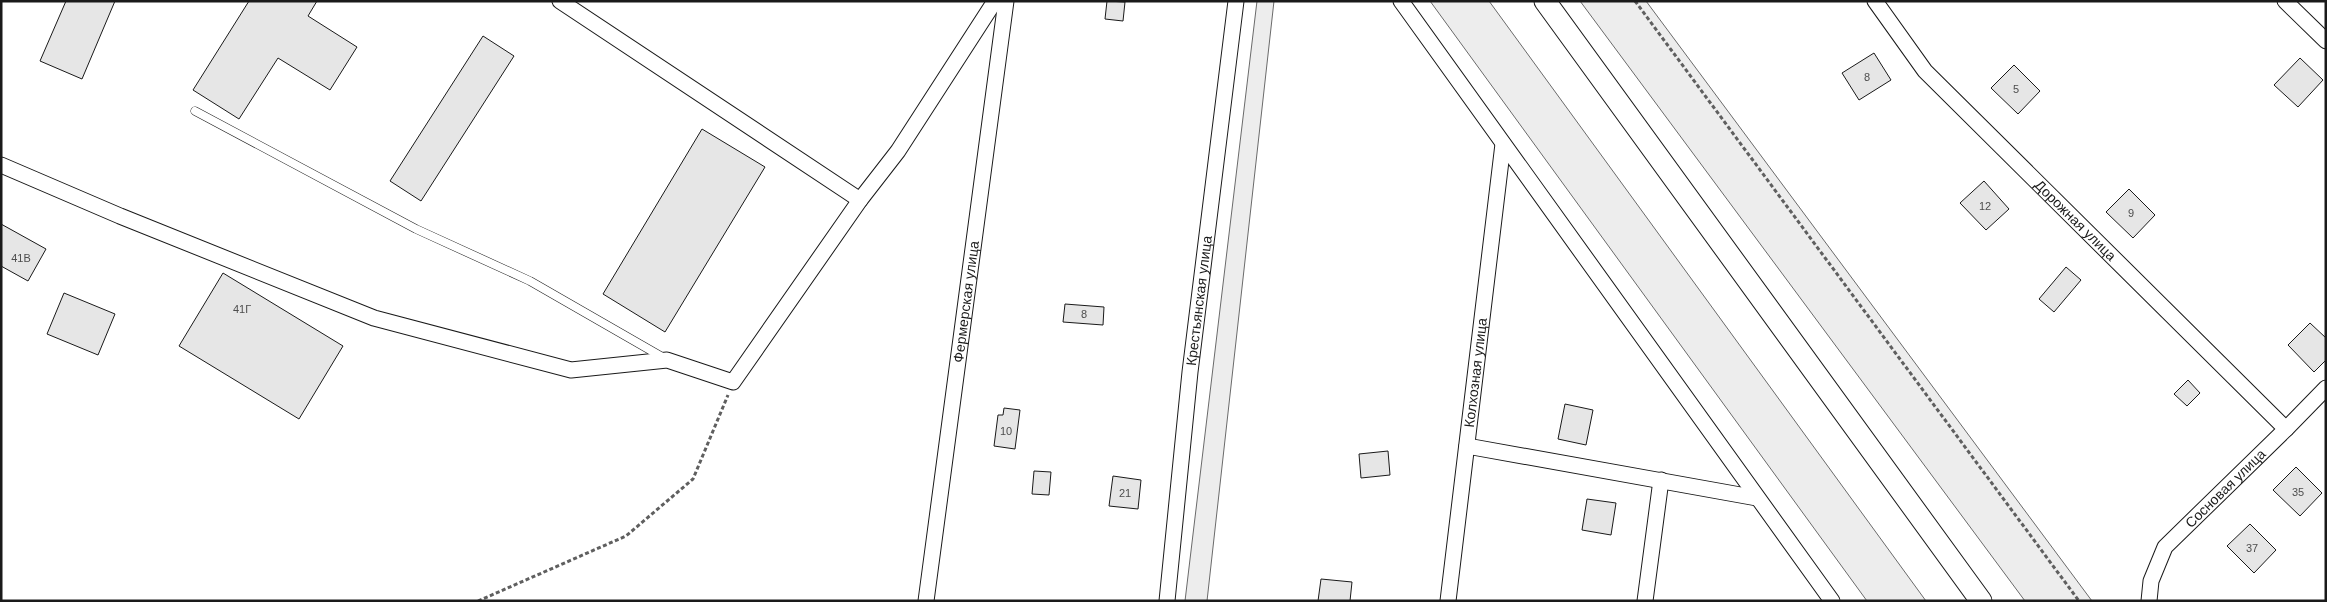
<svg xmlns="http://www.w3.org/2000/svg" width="2327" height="602" font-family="Helvetica,sans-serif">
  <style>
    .built { fill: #ededed; stroke: #6a6a6a }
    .building { fill: #e6e6e6; stroke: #1a1a1a }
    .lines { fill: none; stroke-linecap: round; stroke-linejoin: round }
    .lane-casing { stroke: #1a1a1a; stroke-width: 9 }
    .street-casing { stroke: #1a1a1a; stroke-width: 17 }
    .secondary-casing { stroke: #1a1a1a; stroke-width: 23 }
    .path { stroke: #5f5f5f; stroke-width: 3; stroke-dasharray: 4 2.5; stroke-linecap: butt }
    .lane { stroke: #fff; stroke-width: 8 }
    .street { stroke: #fff; stroke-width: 15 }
    .secondary { stroke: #fff; stroke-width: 21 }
    .labels { text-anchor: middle; stroke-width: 4; stroke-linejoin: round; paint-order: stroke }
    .number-label { font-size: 11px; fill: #4d4d4d }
    .street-label { font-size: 14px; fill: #1a1a1a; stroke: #fff }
  </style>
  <rect width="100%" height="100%" fill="#fff"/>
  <g class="built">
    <path d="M1257,1H1274L1207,601H1185Z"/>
    <path d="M1430,1H1489L1926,601H1867Z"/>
    <path d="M1580,1H1646L2092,601H2025Z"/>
  </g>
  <g class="building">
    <path d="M66,1H115L82,79L40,61Z"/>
    <path d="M249,1H317L308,16L357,47L330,90L278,58L239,119L193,90Z"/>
    <path d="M1107,1L1125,2L1123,21L1105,19Z"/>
    <path d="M483,36L514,56L421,201L390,181Z"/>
    <path d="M1874,53L1891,80L1859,100L1842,73Z"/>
    <path d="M2300,58L2323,80L2298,107L2274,85Z"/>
    <path d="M2014,65L2040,91L2018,114L1991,88Z"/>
    <path d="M702,129L765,167L665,332L603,294Z"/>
    <path d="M1984,181L2009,209L1986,230L1960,203Z"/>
    <path d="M2129,189L2155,215L2133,238L2106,212Z"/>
    <path d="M1,224L46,249L28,281L1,266Z"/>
    <path d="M2066,267L2081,280L2054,312L2039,299Z"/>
    <path d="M223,273L343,346L299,419L179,346Z"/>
    <path d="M64,293L115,314L98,355L47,334Z"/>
    <path d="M1065,304L1104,307L1103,325L1063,322Z"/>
    <path d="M2310,323L2326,338V360L2314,372L2288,345Z"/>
    <path d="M2188,380L2200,393L2187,406L2174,394Z"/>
    <path d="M1565,404L1593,410L1586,445L1558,439Z"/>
    <path d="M1004,408L1020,410L1015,449L994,446L998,415H1003Z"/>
    <path d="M1388,451L1390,475L1361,478L1359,454Z"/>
    <path d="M2296,467L2322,493L2300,516L2273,490Z"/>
    <path d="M1034,471L1051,472L1049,495L1032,494Z"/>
    <path d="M1113,476L1141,480L1138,509L1109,506Z"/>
    <path d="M1587,499L1616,503L1611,535L1582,530Z"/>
    <path d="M2250,524L2276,550L2254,573L2227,546Z"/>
    <path d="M1321,579L1352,582L1350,601H1318Z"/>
  </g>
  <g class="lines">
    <defs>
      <path id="lane" d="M195,111L416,229L530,281L664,358"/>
      <g id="street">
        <path d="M560,1L860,200L898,151L995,1"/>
        <path d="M1401,1L1832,601"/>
        <path id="s1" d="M1875,1L1925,71L2286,429"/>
        <path d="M2285,1L2326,41"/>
        <path d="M1,165L120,216L374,318L571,370L667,360L733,382L860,200"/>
        <path d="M1467,446L1757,498"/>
        <path id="s2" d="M926,601L1006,1"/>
        <path id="s3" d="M1167,601L1190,372L1236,1"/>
        <path id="s4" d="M1448,601L1503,144"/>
        <path d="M1645,601L1661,480"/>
        <path id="s5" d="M2149,601L2151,581L2165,547L2286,429L2326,388"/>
      </g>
      <path id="secondary" d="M1545,1L1981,601"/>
    </defs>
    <use href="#lane" class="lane-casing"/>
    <use href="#street" class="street-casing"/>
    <use href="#secondary" class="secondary-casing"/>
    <g class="path">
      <path d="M1635,1L2079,601"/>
      <path d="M478,601L626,536L693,479L728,395"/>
    </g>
    <use href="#lane" class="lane"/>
    <use href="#street" class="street"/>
    <use href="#secondary" class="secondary"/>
  </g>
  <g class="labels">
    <g class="number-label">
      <text x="1867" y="81">8</text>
      <text x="2016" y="93">5</text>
      <text x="1985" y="210">12</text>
      <text x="2131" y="217">9</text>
      <text x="21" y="262">41В</text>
      <text x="242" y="313">41Г</text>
      <text x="1084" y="318">8</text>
      <text x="1006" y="435">10</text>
      <text x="2298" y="496">35</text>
      <text x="1125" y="497">21</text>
      <text x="2252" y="552">37</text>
    </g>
    <g class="street-label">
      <text dy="5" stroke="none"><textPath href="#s1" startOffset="298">Дорожная улица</textPath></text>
      <text dy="5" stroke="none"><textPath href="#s2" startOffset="302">Фермерская улица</textPath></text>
      <text dy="5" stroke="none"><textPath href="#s3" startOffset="302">Крестьянская улица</textPath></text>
      <text dy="5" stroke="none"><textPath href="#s4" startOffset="230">Колхозная улица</textPath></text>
      <text dy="5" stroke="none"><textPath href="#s5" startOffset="141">Сосновая улица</textPath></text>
    </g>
  </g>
  <rect width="2327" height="602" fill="none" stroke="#1a1a1a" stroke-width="5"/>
</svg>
